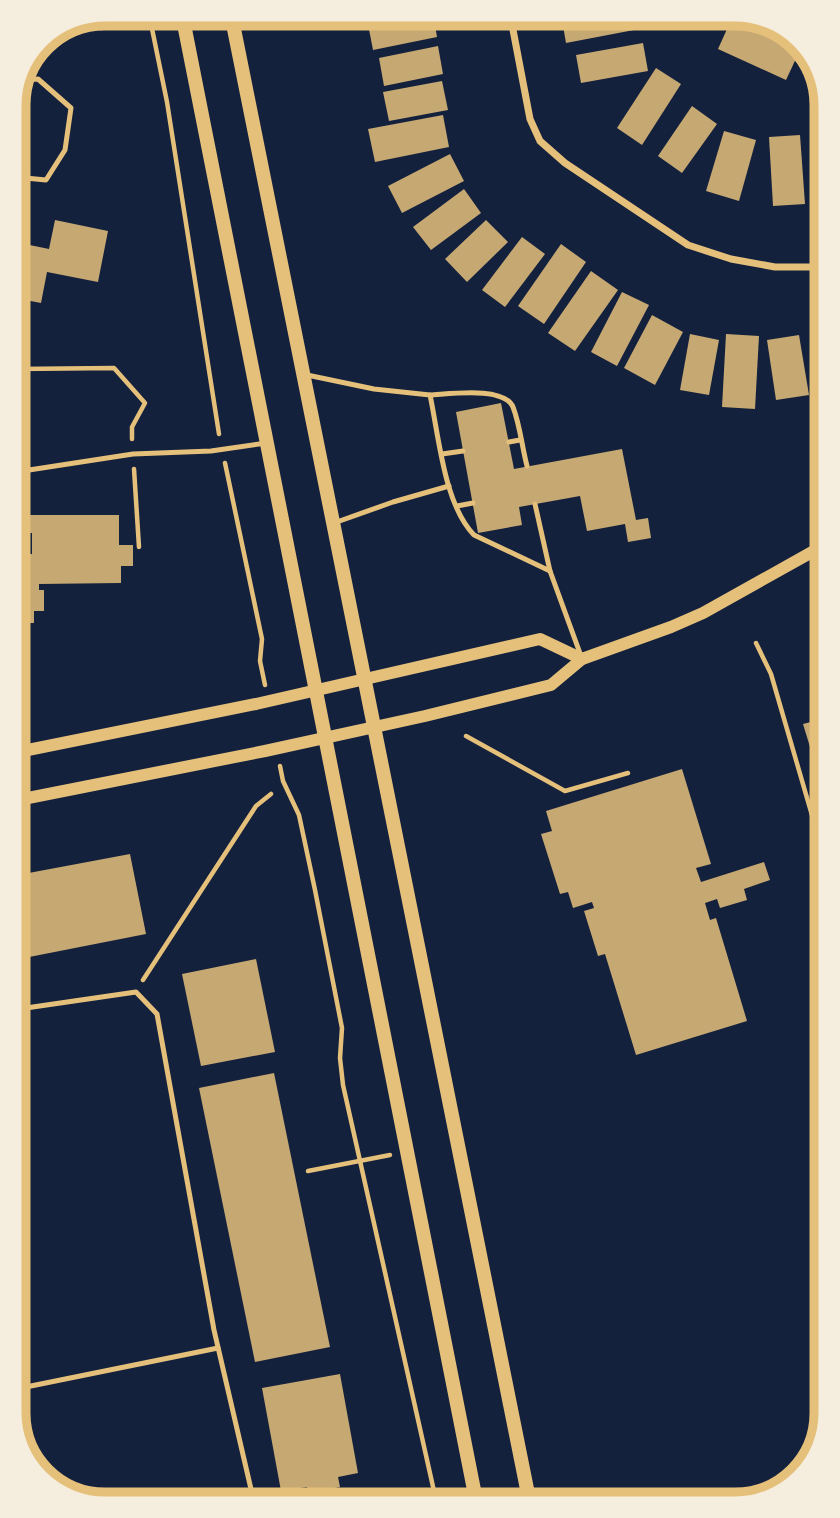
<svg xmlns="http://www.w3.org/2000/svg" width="840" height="1518" font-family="Ubuntu,sans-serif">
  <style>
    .building { fill: #c6a872 }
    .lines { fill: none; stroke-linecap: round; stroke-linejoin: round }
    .path { stroke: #e5c07b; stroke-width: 4.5 }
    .service { stroke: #e5c07b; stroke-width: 5 }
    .minor { stroke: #e5c07b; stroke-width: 7 }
    .tertiary { stroke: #e5c07b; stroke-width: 12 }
    .secondary { stroke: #e5c07b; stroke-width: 14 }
    .rim { fill: none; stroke: #e5c07b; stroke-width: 9 }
  </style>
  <rect width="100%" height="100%" fill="#14213d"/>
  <g class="building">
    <path d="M391,14H433L437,37L373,50L367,19Z"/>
    <path d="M561,14H631L634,30L566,43Z"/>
    <path d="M732,18L800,50L786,80L718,49Z"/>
    <path d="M643,43L648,71L581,83L576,55Z"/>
    <path d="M438,46L443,74L384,86L379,58Z"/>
    <path d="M656,68L681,84L642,145L617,128Z"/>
    <path d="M442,81L448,110L389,121L383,92Z"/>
    <path d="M692,106L717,124L682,173L658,156Z"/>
    <path d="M443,115L449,147L375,162L368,129Z"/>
    <path d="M724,131L756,140L739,201L706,191Z"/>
    <path d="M800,135L805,204L773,206L769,137Z"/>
    <path d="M450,154L464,181L402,213L388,186Z"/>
    <path d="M464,189L481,213L431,250L413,227Z"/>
    <path d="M55,220L108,231L98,282L47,272L41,303L15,298V242L49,249Z"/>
    <path d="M486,220L508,242L467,282L445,259Z"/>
    <path d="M522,237L545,254L505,307L482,290Z"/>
    <path d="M561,244L586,262L544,324L518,306Z"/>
    <path d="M591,271L618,290L575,351L548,333Z"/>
    <path d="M622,292L649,305L617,366L591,352Z"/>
    <path d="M652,315L683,332L655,385L624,368Z"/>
    <path d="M690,334L719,340L709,395L680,390Z"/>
    <path d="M726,334L759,336L755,409L722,407Z"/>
    <path d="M799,335L809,395L776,400L767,340Z"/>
    <path d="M820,336V363L811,339Z"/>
    <path d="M501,403L514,469L622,449L636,520L648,518L651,538L628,542L625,524L587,531L580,496L519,507L522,525L478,533L456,412Z"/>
    <path d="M26,515H119V545H133V566H121V583L39,584V590H44V611H34V623H17V554H32V533H26Z"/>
    <path d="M822,719L823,786H822L803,724Z"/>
    <path d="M682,769L711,864L696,868L701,882L764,862L770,880L744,889L747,900L720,908L717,899L705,903L710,920L716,918L747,1021L636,1055L605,954L598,956L584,911L594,908L592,902L573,908L568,892L560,894L541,834L552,831L546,811Z"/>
    <path d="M130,854L146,934L19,959L18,875Z"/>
    <path d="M256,959L275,1052L201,1066L182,974Z"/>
    <path d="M274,1073L330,1347L255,1362L199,1088Z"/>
    <path d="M340,1374L358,1473L338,1477L340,1487L308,1493L307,1487L281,1491L262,1388Z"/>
  </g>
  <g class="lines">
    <g class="path">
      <path d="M149,14L167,102L219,434"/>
      <path d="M16,369L114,368L145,403L132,427V439"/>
      <path d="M225,463L262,639L260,661L265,685"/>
      <path d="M134,469L139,547"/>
      <path d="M756,643L771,674L823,853"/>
      <path d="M466,736L565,791L628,773"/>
      <path d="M280,766L283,781L299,815L315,890L342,1028L340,1058L343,1085L436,1500"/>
      <path d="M143,980L256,806L271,794"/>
      <path d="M308,1171L390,1155"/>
    </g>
    <g class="service">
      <path d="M15,177L46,180L65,150L71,108L38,79L23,80"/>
      <path d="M307,375L374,389L430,395C439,437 444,504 474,535L550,571L581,656"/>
      <path d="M430,395C450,394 504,386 513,407C520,425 522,447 527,466"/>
      <path d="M509,442L520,440"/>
      <path d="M442,454L463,451"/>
      <path d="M16,472L133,454L211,451L266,443"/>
      <path d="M535,504L550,571"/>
      <path d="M457,506L473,503"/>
      <path d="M334,523L393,502L449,486"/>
      <path d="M19,1009L136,992L157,1014L214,1330L254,1502"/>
      <path d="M21,1387L36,1467"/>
      <path d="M21,1388L218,1348"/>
    </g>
    <g class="minor">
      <path d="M510,14L530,119L540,141L565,163L688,245L731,259L775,267H820"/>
      <path d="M819,1430L826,1416"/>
    </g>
    <g class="tertiary">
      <path d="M18,752L256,704L540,639L582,659"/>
      <path d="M18,800L265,751L425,716L551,685L582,659L671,627L703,613L821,547"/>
    </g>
    <g class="secondary">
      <path d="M182,14L476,1500"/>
      <path d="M231,14L529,1499"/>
    </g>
  </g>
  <path d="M0 0H840V1518H0ZM105 26H735A79 79 0 0 1 814 105V1413A79 79 0 0 1 735 1492H105A79 79 0 0 1 26 1413V105A79 79 0 0 1 105 26Z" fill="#f5edde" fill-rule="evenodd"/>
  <path class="rim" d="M105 26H735A79 79 0 0 1 814 105V1413A79 79 0 0 1 735 1492H105A79 79 0 0 1 26 1413V105A79 79 0 0 1 105 26Z"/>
</svg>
